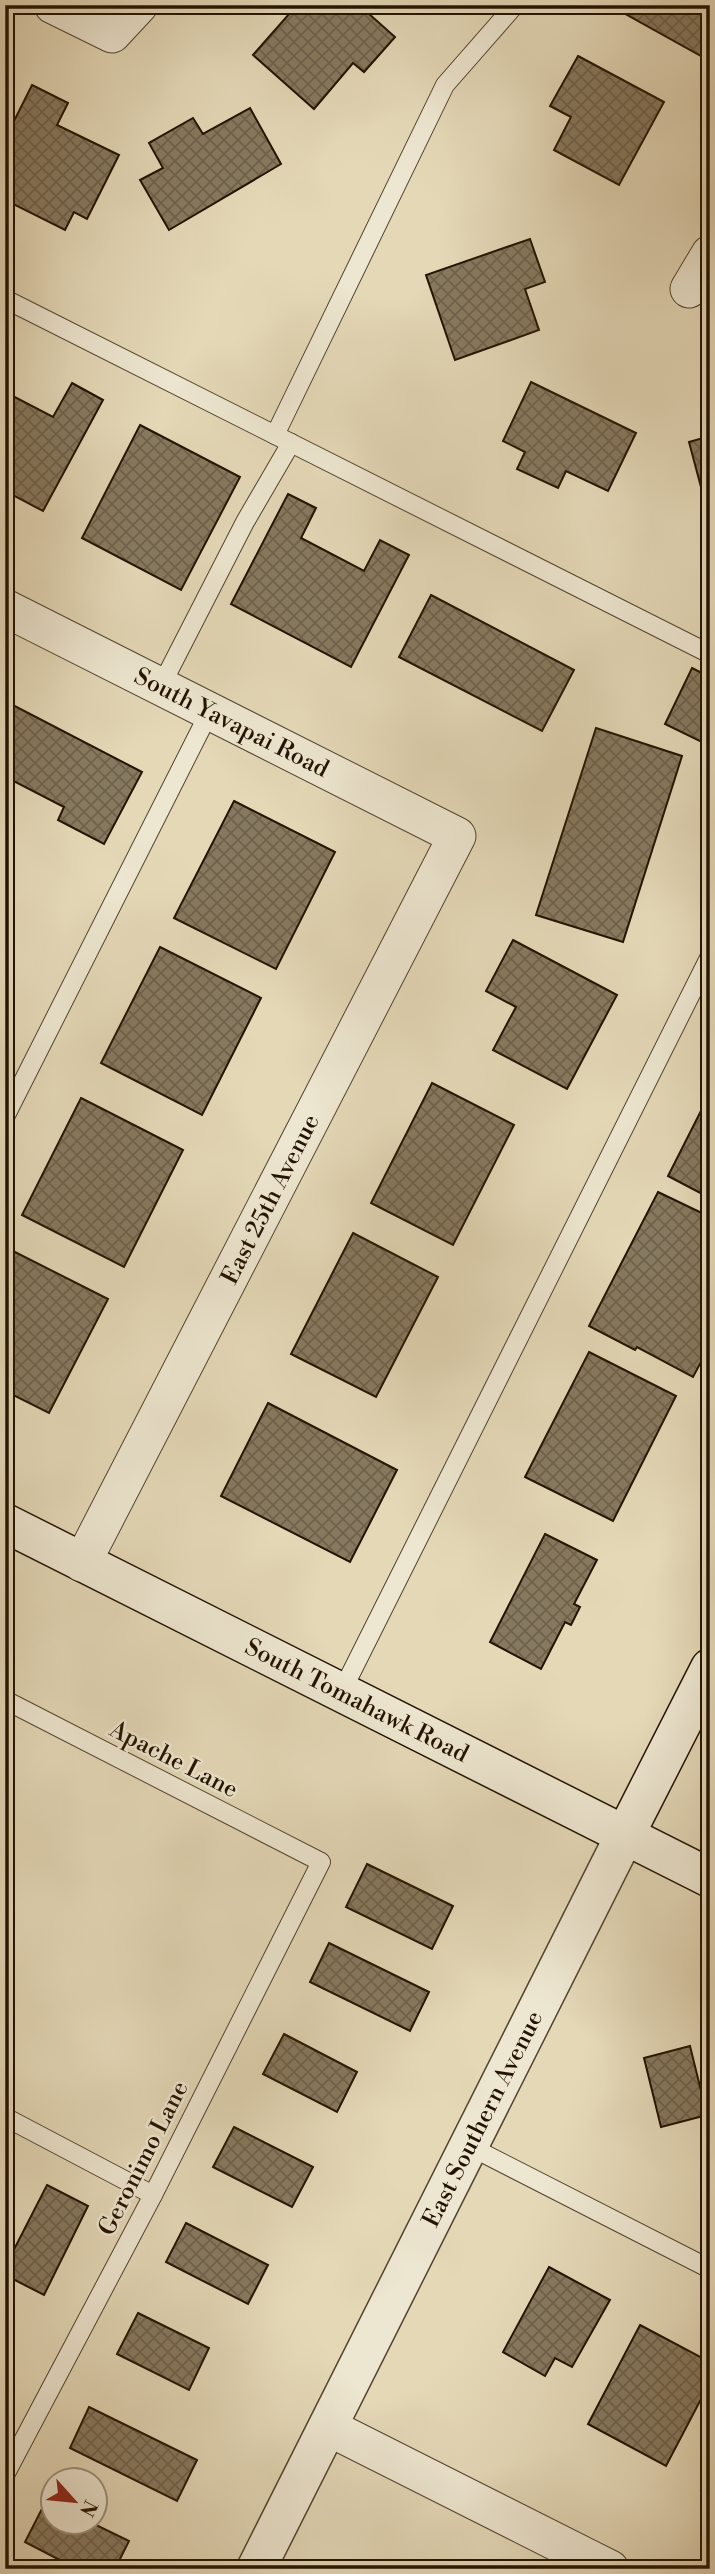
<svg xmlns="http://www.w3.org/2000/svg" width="715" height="2574" font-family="'Libre Bodoni',serif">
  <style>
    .building { fill: url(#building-cross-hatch); stroke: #231300; stroke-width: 2 }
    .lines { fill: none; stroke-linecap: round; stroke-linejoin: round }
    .service-casing { stroke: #53442e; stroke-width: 20 }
    .minor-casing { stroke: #53442e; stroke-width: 39 }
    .tertiary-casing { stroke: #53442e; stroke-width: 41 }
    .secondary-casing { stroke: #231300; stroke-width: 41 }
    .service { stroke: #ede6d0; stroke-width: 18 }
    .minor { stroke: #ede6d0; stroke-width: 37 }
    .tertiary { stroke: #ede6d0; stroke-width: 38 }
    .secondary { stroke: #ede6d0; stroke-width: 38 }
    .labels { text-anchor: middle; stroke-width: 5; stroke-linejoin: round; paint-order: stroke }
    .street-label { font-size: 24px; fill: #231300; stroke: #ede6d0 }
  </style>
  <defs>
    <pattern id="building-cross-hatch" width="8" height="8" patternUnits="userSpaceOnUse" patternTransform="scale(1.75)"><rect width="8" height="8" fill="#87795f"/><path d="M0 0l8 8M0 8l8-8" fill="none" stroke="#6e624c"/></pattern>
  </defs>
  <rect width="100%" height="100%" fill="#e4d8b7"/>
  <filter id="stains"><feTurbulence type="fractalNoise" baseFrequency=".00286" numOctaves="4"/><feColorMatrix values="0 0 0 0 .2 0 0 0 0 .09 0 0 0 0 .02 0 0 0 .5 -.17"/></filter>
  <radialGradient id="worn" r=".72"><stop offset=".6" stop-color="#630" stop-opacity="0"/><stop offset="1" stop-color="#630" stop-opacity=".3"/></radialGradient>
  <g class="building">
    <path d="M297,5H359L395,37L364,72L353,63L314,109L253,55Z"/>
    <path d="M614,5H710V61L613,7Z"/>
    <path d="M578,56L664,102L619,185L554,150L571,117L550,106Z"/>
    <path d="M32,85L68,103L57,125L119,155L87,219L74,212L65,230L5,200V139Z"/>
    <path d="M250,108L281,164L169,230L140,180L163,168L149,143L193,118L203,134Z"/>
    <path d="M530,239L545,282L525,289L539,330L455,360L426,275Z"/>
    <path d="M531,382L636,433L608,491L566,471L558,488L517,469L525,452L503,441Z"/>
    <path d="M72,383L103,400L43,511L5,491V392L53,417Z"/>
    <path d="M140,425L240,477L181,590L82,538Z"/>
    <path d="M710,436V521L689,442Z"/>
    <path d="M288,494L316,508L301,538L364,571L380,540L409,555L351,667L231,604Z"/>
    <path d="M431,595L574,670L542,731L399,657Z"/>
    <path d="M692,668L710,677V746L665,724Z"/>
    <path d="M5,701L142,772L104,844L58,820L64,807L6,777L5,779Z"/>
    <path d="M596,728L682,756L623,942L536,915Z"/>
    <path d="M234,801L335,852L276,969L174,918Z"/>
    <path d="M513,940L617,995L567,1089L493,1050L516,1007L486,991Z"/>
    <path d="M160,947L261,998L202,1115L101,1063Z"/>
    <path d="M432,1083L514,1125L453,1245L371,1203Z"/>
    <path d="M710,1093V1198L668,1176Z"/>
    <path d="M81,1098L183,1150L124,1267L22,1215Z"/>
    <path d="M658,1192L710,1217V1345L693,1377L637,1347L635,1350L589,1326Z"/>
    <path d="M353,1233L438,1277L376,1397L291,1354Z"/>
    <path d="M5,1247L108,1299L49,1413L5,1391Z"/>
    <path d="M589,1352L676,1396L613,1521L525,1477Z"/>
    <path d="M268,1403L397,1470L350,1562L221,1496Z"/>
    <path d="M545,1534L597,1560L574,1604L580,1607L571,1625L565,1622L541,1669L490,1642Z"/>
    <path d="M367,1864L453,1906L432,1949L346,1907Z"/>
    <path d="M329,1943L429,1992L410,2031L310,1982Z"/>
    <path d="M284,2034L357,2072L337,2112L263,2074Z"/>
    <path d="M690,2046L707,2115L661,2127L644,2058Z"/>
    <path d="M234,2127L313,2167L292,2207L213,2167Z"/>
    <path d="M47,2185L88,2206L44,2295L5,2275V2267Z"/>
    <path d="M186,2223L268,2265L248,2304L166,2262Z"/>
    <path d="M549,2267L610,2300L572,2367L555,2358L545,2376L503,2352Z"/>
    <path d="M138,2313L209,2348L189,2390L117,2354Z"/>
    <path d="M640,2325L710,2362V2382L666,2466L588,2424Z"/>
    <path d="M89,2407L197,2460L177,2501L70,2448Z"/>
    <path d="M710,2472V2495L701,2490Z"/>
    <path d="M47,2499L52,2502V2522H90L129,2541L115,2569H77L25,2542Z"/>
  </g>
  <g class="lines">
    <defs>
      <g id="service">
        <path d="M5,299L710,654"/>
        <path d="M275,435L445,85L515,5"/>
        <path d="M161,686L245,522L291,443"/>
        <path d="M5,1117L210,711"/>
        <path d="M341,1693L710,956"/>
        <path d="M5,1700L321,1862L153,2195L5,2475"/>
        <path d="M5,2117L153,2195"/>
        <path d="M469,2146L710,2269"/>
      </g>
      <g id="minor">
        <path d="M53,5L112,34L139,5"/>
        <path d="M689,289L710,254"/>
        <path id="s1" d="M5,608L457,836L82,1563"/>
        <path d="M328,2427L610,2569"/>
      </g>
      <g id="tertiary">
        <path id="s2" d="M256,2569L625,1835"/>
      </g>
      <g id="secondary">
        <path id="s3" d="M5,1523L710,1878"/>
        <path d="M625,1835L710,1668"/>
      </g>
    </defs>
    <use href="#service" class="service-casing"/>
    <use href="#minor" class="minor-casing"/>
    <use href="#tertiary" class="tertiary-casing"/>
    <use href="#secondary" class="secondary-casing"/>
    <use href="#service" class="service"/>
    <use href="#minor" class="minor"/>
    <use href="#tertiary" class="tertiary"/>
    <use href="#secondary" class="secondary"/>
  </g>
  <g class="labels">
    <g class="street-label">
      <text dy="8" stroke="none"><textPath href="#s1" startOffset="254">South Yavapai Road</textPath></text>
      <text transform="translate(270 1199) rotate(-63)" y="8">East 25th Avenue</text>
      <text dy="8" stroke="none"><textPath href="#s3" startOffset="394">South Tomahawk Road</textPath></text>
      <text transform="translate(174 1759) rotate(27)" y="8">Apache Lane</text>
      <text dy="8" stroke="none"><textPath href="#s2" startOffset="504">East Southern Avenue</textPath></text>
      <text transform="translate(143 2158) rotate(-63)" y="8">Geronimo Lane</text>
    </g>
  </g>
  <rect width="715" height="2574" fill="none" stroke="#e4d8b7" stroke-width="28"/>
  <rect x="7" y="7" width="701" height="2560" fill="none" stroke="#231300" stroke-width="3.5"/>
  <rect x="14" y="14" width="687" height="2546" fill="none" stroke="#231300" stroke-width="2"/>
  <g transform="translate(74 2501) rotate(117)"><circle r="33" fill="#ede6d0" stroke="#9c927d" stroke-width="2"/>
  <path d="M0-5L12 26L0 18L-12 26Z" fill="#8f2418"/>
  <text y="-10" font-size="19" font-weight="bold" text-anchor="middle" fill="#231300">N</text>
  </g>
  <rect width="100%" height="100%" filter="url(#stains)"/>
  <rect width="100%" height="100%" fill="url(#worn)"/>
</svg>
